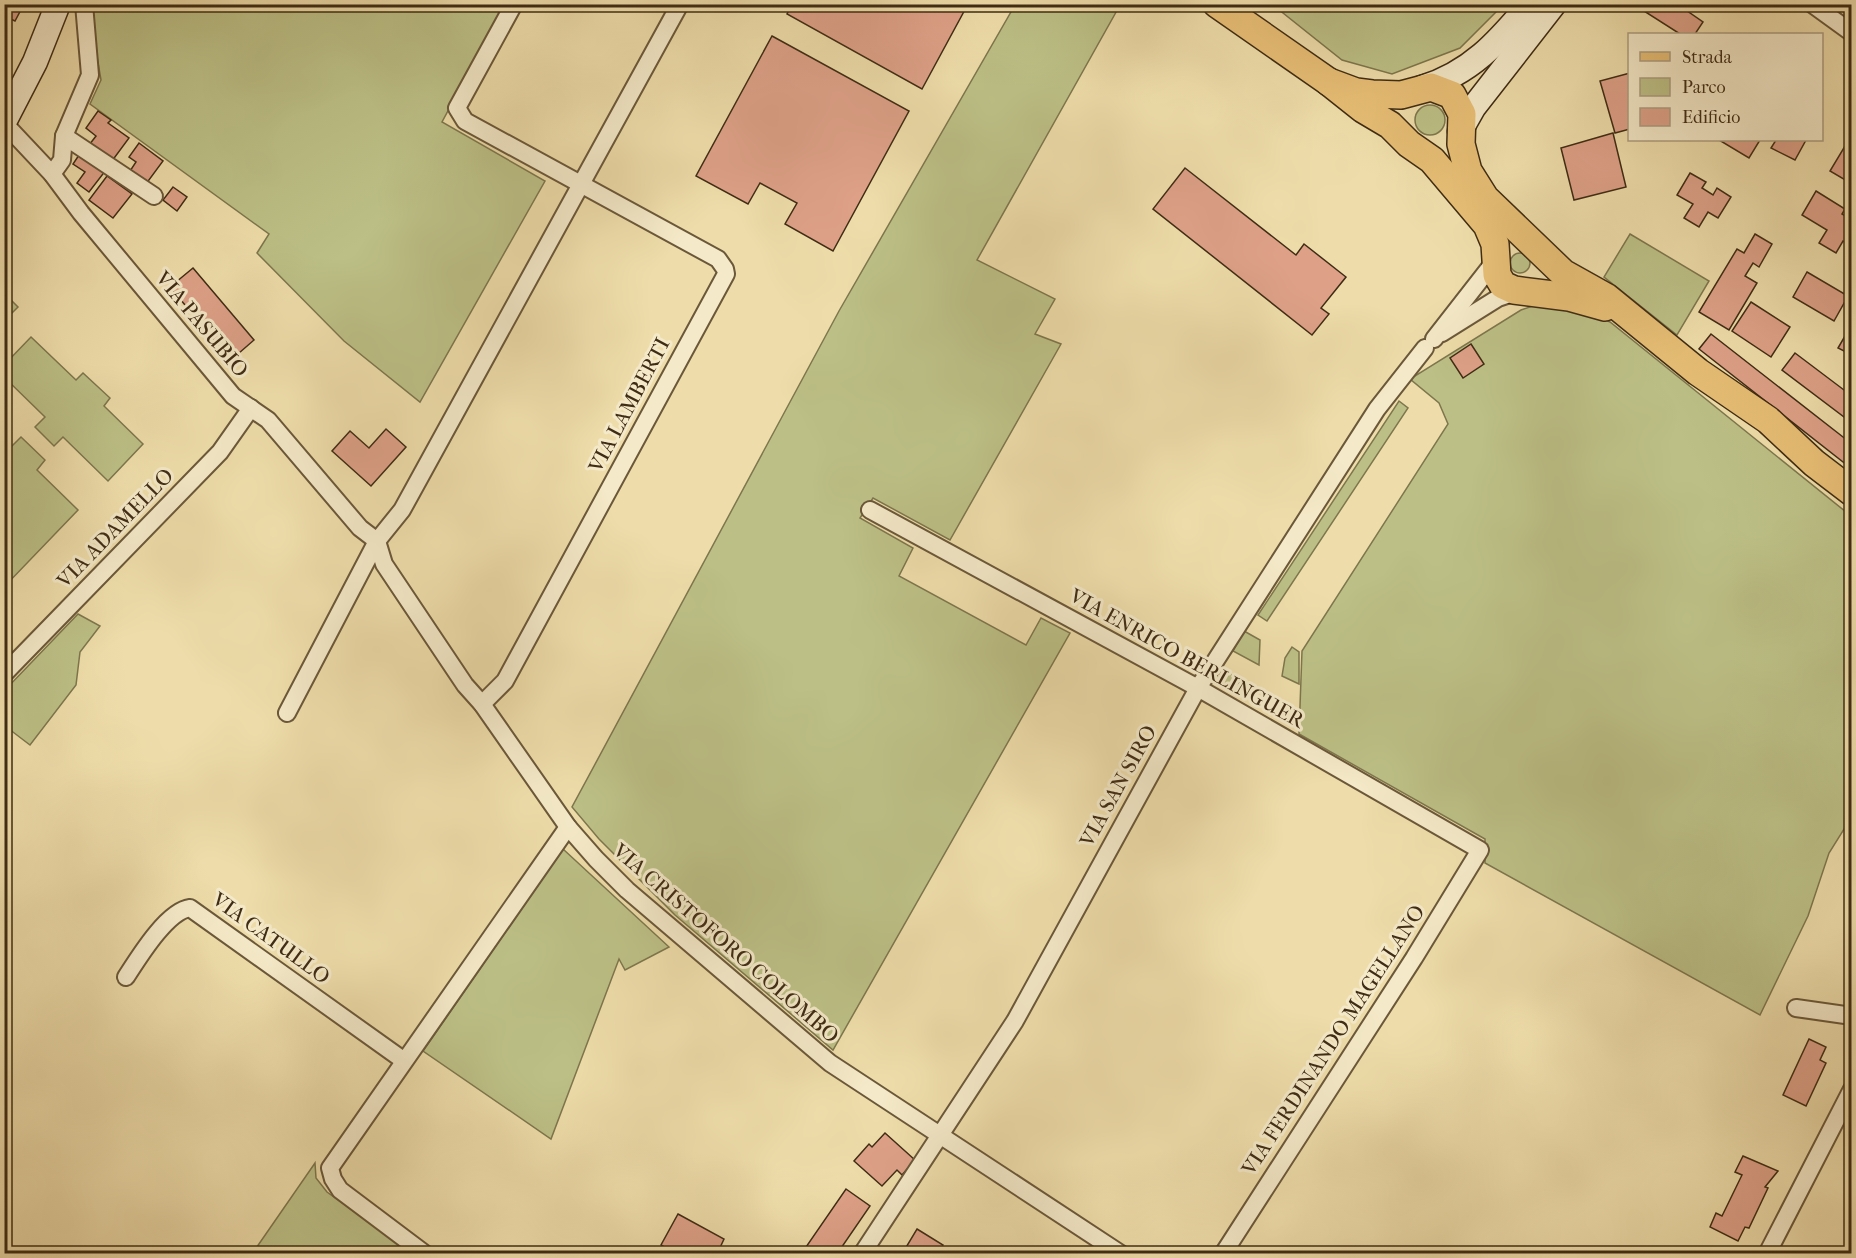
<svg xmlns="http://www.w3.org/2000/svg" width="1856" height="1258" font-family="'IM FELL French Canon',serif">
  <style>
    .green { fill: #bcc086; stroke: #7e764d; stroke-width: 1.5 }
    .building { fill: #dea188; stroke: #3f2c14; stroke-width: 1.5 }
    .lines { fill: none; stroke-linecap: round; stroke-linejoin: round }
    .street-casing { stroke: #6b583a; stroke-width: 20 }
    .secondary-casing { stroke: #3f2c14; stroke-width: 27 }
    .primary-casing { stroke: #3f2c14; stroke-width: 30 }
    .street { stroke: #f4e9c8; stroke-width: 16 }
    .secondary { stroke: #f4e9c8; stroke-width: 24 }
    .primary { stroke: #e7be75; stroke-width: 27 }
    .labels { text-anchor: middle; stroke-width: 6; stroke-linejoin: round; paint-order: stroke }
    .street-label { font-size: 21px; fill: #3f2c14; stroke: #f4e9c8 }
  </style>
  <rect width="100%" height="100%" fill="#eda"/>
  <filter id="stains"><feTurbulence type="fractalNoise" baseFrequency=".00333" numOctaves="4"/><feColorMatrix values="0 0 0 0 .2 0 0 0 0 .09 0 0 0 0 .02 0 0 0 .5 -.17"/></filter>
  <radialGradient id="worn" r=".72"><stop offset=".6" stop-color="#630" stop-opacity="0"/><stop offset="1" stop-color="#630" stop-opacity=".3"/></radialGradient>
  <g class="green">
    <path d="M88,5H505L442,122L545,181L420,402L344,341L257,253L269,234L90,104L101,80Z"/>
    <path d="M1015,5H1120L977,260L1055,299L1035,334L1061,344L950,540L873,498L860,518L913,548L899,576L1026,645L1041,618L1070,633L833,1050L675,915L599,839L572,807L839,311Z"/>
    <path d="M1273,5H1503L1460,48L1392,74L1342,60Z"/>
    <circle cx="1430" cy="120" r="15"/>
    <path d="M1630,234L1709,281L1677,335L1604,277Z"/>
    <circle cx="1520" cy="263" r="10"/>
    <path d="M5,294L18,307L10,315L5,310Z"/>
    <path d="M1544,302L1574,306L1610,322L1851,516V818L1829,853L1808,916L1760,1015L1485,863V839L1299,734L1302,651L1448,424L1439,403L1410,379L1521,310Z"/>
    <path d="M31,337L76,380L83,373L110,398L104,406L143,444L108,481L63,437L54,446L35,427L45,417L5,378V364Z"/>
    <path d="M1399,401L1408,408L1267,621L1258,615Z"/>
    <path d="M21,437L45,460L37,470L78,510L5,586V439L12,446Z"/>
    <path d="M78,614L100,626L80,652L76,685L30,745L5,726V690Z"/>
    <path d="M1244,631L1260,640L1259,665L1233,651Z"/>
    <path d="M1292,647L1299,652V684L1282,676L1285,658Z"/>
    <path d="M1221,668L1242,681L1227,690L1219,680Z"/>
    <path d="M563,849L669,947L625,970L619,959L551,1139L423,1051Z"/>
    <path d="M315,1163L316,1178L327,1192L411,1253L252,1254Z"/>
  </g>
  <g class="building">
    <path d="M4,4H24L15,21L4,16Z"/>
    <path d="M792,4H968L922,89L787,14Z"/>
    <path d="M1633,4H1677L1703,22L1695,34H1680Z"/>
    <path d="M772,36L909,111L833,251L785,224L797,203L760,183L748,204L696,176Z"/>
    <path d="M1630,73V129L1615,133L1600,81Z"/>
    <path d="M98,111L111,120L108,123L129,138L112,161L89,145L96,136L86,128Z"/>
    <path d="M1613,133L1626,187L1574,200L1561,148Z"/>
    <path d="M1719,140H1760L1749,158Z"/>
    <path d="M1776,140H1806L1795,160L1771,148Z"/>
    <path d="M139,143L163,161L146,184L130,171L136,162L129,157Z"/>
    <path d="M1845,146L1852,150V184L1830,171Z"/>
    <path d="M81,152L106,170L89,192L77,183L85,172L73,164Z"/>
    <path d="M1185,168L1296,255L1304,244L1346,277L1321,308L1329,314L1312,335L1153,209Z"/>
    <path d="M1690,173L1706,182L1702,188L1713,195L1717,188L1731,197L1718,218L1708,212L1699,227L1684,218L1693,204L1677,195Z"/>
    <path d="M107,176L132,194L113,218L89,200Z"/>
    <path d="M173,187L187,197L177,211L163,200Z"/>
    <path d="M1816,191L1845,209L1842,214L1852,220V246L1843,241L1836,253L1819,243L1827,230L1802,215Z"/>
    <path d="M1755,234L1772,244L1759,267L1753,263L1745,276L1757,283L1729,330L1699,312L1737,249L1744,253Z"/>
    <path d="M193,268L254,340L231,360L170,287Z"/>
    <path d="M1807,272L1848,296L1834,321L1793,297Z"/>
    <path d="M1751,302L1790,327L1771,357L1732,331Z"/>
    <path d="M1852,324V355L1838,348Z"/>
    <path d="M1711,334L1852,444V469L1699,349Z"/>
    <path d="M1471,344L1484,364L1463,378L1450,358Z"/>
    <path d="M1795,353L1852,396V423L1782,370Z"/>
    <path d="M386,429L406,447L371,486L332,451L350,431L369,448Z"/>
    <path d="M1809,1039L1826,1047L1820,1060L1826,1063L1806,1106L1783,1095Z"/>
    <path d="M885,1133L915,1160L902,1175L897,1170L882,1186L854,1161L869,1144L872,1147Z"/>
    <path d="M1743,1156L1778,1171L1765,1187L1768,1188L1749,1228L1745,1227L1738,1241L1710,1227L1716,1213L1722,1216L1742,1175L1735,1172Z"/>
    <path d="M846,1189L870,1206L837,1254H816L806,1247Z"/>
    <path d="M678,1214L724,1239L717,1254H676L661,1245Z"/>
    <path d="M917,1229L943,1245L938,1254H902Z"/>
  </g>
  <g class="lines">
    <defs>
      <g id="street">
        <path d="M1812,4L1852,33"/>
        <path d="M4,123L52,174L81,213L233,396L268,420L360,528L377,541"/>
        <path d="M64,136L154,196"/>
        <path d="M52,174L62,160L64,136L90,75L84,4"/>
        <path d="M1442,333L1498,298L1519,291"/>
        <path d="M1434,339L1491,266L1494,257"/>
        <path d="M870,510L1198,688L1480,850L1414,958L1223,1254"/>
        <path d="M377,541L384,564L465,685L482,704L568,827L596,859L627,890L830,1063L1121,1254"/>
        <path d="M4,674L220,452L251,408"/>
        <path d="M482,704L505,681L726,274L725,269L718,259L465,121L457,108L514,4"/>
        <path d="M287,713L377,541L402,510L680,4"/>
        <path d="M126,977C139,957 167,911 190,908L403,1060"/>
        <path d="M1796,1008L1852,1016"/>
        <path d="M425,1254L340,1190L333,1179L330,1168L568,827"/>
        <path d="M862,1254L1015,1021L1198,688L1377,409L1425,348"/>
        <path d="M1767,1254L1852,1089"/>
      </g>
      <g id="secondary">
        <path d="M1422,88C1471,73 1498,42 1530,4"/>
        <path d="M4,122L35,62L58,4"/>
        <path d="M1460,131L1473,108L1554,4"/>
      </g>
      <g id="primary">
        <path d="M1217,4L1329,82L1363,109L1390,125L1409,144L1432,160L1487,225L1495,244L1497,275L1503,285L1514,290L1569,297L1605,307"/>
        <path d="M1329,82L1356,92L1372,94L1401,95L1431,87L1452,95L1462,114L1461,144L1468,171L1485,198L1563,273L1606,297L1698,372L1768,420L1814,463L1852,492"/>
      </g>
    </defs>
    <use href="#street" class="street-casing"/>
    <use href="#secondary" class="secondary-casing"/>
    <use href="#primary" class="primary-casing"/>
    <use href="#street" class="street"/>
    <use href="#secondary" class="secondary"/>
    <use href="#primary" class="primary"/>
  </g>
  <g class="labels">
    <g class="street-label">
      <text transform="translate(202 324) rotate(50)" y="7">VIA PASUBIO</text>
      <text transform="translate(629 405) rotate(-62)" y="7">VIA LAMBERTI</text>
      <text transform="translate(115 528) rotate(-46)" y="7">VIA ADAMELLO</text>
      <text transform="translate(1187 658) rotate(29)" y="7">VIA ENRICO BERLINGUER</text>
      <text transform="translate(1118 786) rotate(-61)" y="7">VIA SAN SIRO</text>
      <text transform="translate(271 938) rotate(36)" y="7">VIA CATULLO</text>
      <text transform="translate(726 943) rotate(41)" y="7">VIA CRISTOFORO COLOMBO</text>
      <text transform="translate(1333 1040) rotate(-57)" y="7">VIA FERDINANDO MAGELLANO</text>
    </g>
  </g>
  <rect width="1856" height="1258" fill="none" stroke="#eda" stroke-width="24"/>
  <rect x="6" y="6" width="1844" height="1246" fill="none" stroke="#3f2c14" stroke-width="3"/>
  <rect x="12" y="12" width="1832" height="1234" fill="none" stroke="#3f2c14" stroke-width="1.5"/>
  <rect x="1628" y="33" width="195" height="108" fill="#f4e9c8" stroke="#ac9d80" stroke-width="1.5"/>
  <rect x="1640" y="52" width="30" height="9" fill="#e7be75" stroke="#ac9d80" stroke-width="1.5"/>
  <text x="1682" y="63" font-size="18" fill="#3f2c14">Strada</text>
  <rect x="1640" y="78" width="30" height="18" fill="#bcc086" stroke="#ac9d80" stroke-width="1.5"/>
  <text x="1682" y="93" font-size="18" fill="#3f2c14">Parco</text>
  <rect x="1640" y="108" width="30" height="18" fill="#dea188" stroke="#ac9d80" stroke-width="1.5"/>
  <text x="1682" y="123" font-size="18" fill="#3f2c14">Edificio</text>
  <rect width="100%" height="100%" filter="url(#stains)"/>
  <rect width="100%" height="100%" fill="url(#worn)"/>
</svg>
